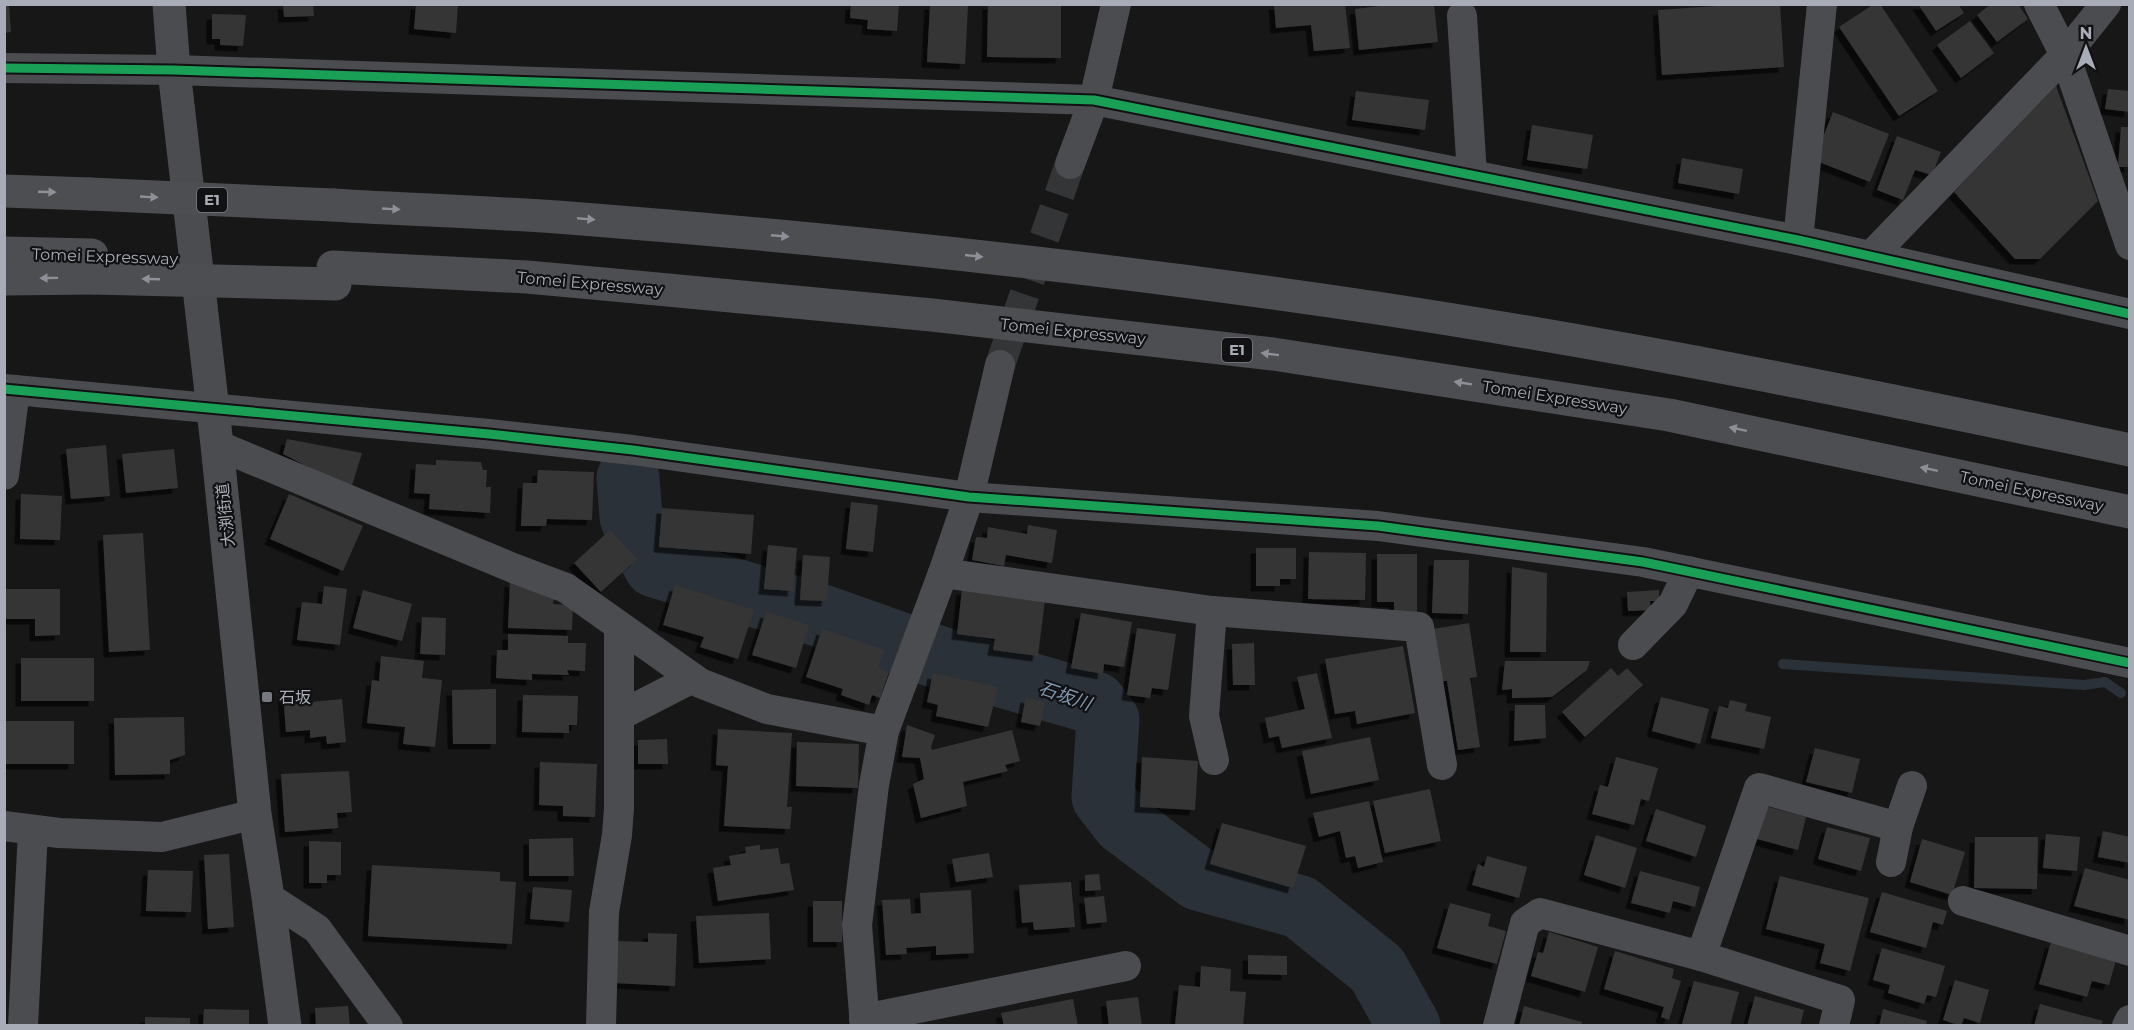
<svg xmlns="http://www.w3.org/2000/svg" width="2134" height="1030" font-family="Montserrat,'Noto Sans JP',sans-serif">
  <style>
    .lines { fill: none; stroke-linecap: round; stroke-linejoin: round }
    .stream { stroke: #2a3138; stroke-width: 10 }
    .river { stroke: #2a3138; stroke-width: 63 }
    .building { fill: #353536; filter: url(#shadow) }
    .minor-tunnel { stroke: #343537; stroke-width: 30; stroke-dasharray: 30 15; stroke-linecap: butt }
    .minor { stroke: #4b4c4f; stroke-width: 30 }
    .tertiary { stroke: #4b4c4f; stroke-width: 33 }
    .motorway { stroke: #4d4e51; stroke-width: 33 }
    .motorway-bridge { stroke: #4d4e51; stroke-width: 33 }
    .cycleway-casing { stroke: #111113; stroke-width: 13 }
    .cycleway { stroke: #1a9f57; stroke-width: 9 }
    .oneway { fill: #8d9098 }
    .poi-dot { fill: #75787f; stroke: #111113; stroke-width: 2 }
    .labels { text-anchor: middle; stroke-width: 4.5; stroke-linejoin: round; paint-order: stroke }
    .shield { fill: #111113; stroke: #7b7e86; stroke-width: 1.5 }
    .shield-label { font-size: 15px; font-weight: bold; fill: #a8acb7 }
    .street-label { font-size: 16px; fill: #a8acb7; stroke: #111113 }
    .poi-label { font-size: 16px; fill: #a8acb7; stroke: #111113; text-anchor: start }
    .water-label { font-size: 18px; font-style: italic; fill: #809ab2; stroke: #111113 }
  </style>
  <defs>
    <filter id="shadow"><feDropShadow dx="-5.5" dy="5.5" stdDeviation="0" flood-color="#0009"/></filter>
  </defs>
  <rect width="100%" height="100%" fill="#171717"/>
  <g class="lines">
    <path class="stream" d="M1783,664L2084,685L2105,682L2121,693"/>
    <path class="river" d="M628,478L631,517L642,544L655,566L825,617L943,659L1095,703L1108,720L1103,797L1123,823L1198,879L1300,907L1377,969L1409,1026"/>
  </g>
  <g class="building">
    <path d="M4,4H9L11,32L4,33Z"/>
    <path d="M283,4H313L314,16L284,17Z"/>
    <path d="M416,4H458L456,33L414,29Z"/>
    <path d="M851,4H899L897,31L867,29L868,20L850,18Z"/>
    <path d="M930,4L968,6L965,64L927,62Z"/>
    <path d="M988,4L1061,5V58L987,57Z"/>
    <path d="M1274,4H1345L1350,48L1314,51L1311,25L1276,28Z"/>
    <path d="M1395,4H1434L1438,42L1359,50L1355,9Z"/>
    <path d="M1746,4H1780L1784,67L1662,75L1658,10Z"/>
    <path d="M1874,4H1880L1938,91L1899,116L1839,27Z"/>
    <path d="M1918,4H1958L1964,13L1936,31Z"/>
    <path d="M1991,4H2018L2028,19L1997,42L1977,15Z"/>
    <path d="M212,14L246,15L243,46L220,45V39H212Z"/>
    <path d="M1970,21L1994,53L1961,78L1937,45Z"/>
    <path d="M2056,86L2098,201L2040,259H2015L1954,192Z"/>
    <path d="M2108,89L2130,91V112L2105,109Z"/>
    <path d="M1356,91L1429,100L1425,130L1352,120Z"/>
    <path d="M1833,112L1889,134L1870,182L1814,160Z"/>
    <path d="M1532,125L1593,135L1587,169L1527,160Z"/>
    <path d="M2121,127H2130V167H2118Z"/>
    <path d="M1897,136L1941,152L1932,175L1915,170L1903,200L1877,190Z"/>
    <path d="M1682,158L1743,169L1739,194L1678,183Z"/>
    <path d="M287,439L362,453L351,489L283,454Z"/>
    <path d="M106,445L110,496L71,499L66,449Z"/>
    <path d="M174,449L178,488L126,493L122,454Z"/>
    <path d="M436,460L481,462L483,470H487L486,487H491L490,513L429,509L430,494L414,493L416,464L436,465Z"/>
    <path d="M538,470L594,472L592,520L547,519L546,526H521L523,483H537Z"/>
    <path d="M21,494L62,496L60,540L20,539Z"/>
    <path d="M289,494L363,526L343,571L270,539Z"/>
    <path d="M851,502L878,505L873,552L846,549Z"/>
    <path d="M662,508L754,515L751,554L659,547Z"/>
    <path d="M1028,525L1057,530L1052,563L1006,555L1004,566L972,560L976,537L987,538L988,527L1027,534Z"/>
    <path d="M610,530L637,559L601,592L574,563Z"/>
    <path d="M143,533L150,650L109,652L103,535Z"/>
    <path d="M768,545L797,548L793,591L764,589Z"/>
    <path d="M1256,548H1296V579H1280V586H1256Z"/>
    <path d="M1309,552L1366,553L1365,600L1308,599Z"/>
    <path d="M1377,554H1417V614H1394V602H1377Z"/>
    <path d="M803,555L830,557L827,601L800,600Z"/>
    <path d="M1434,560H1469L1468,614L1432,613Z"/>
    <path d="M1512,567L1547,573L1546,652H1510Z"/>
    <path d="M510,581L554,593L553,604L573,605L572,630L508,628Z"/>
    <path d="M675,585L754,610L738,659L700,647L704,637L663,625Z"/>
    <path d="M324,586L347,589L340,645L297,640L302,602L322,604Z"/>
    <path d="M4,589H60V635L35,636V619H4Z"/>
    <path d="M962,589L1045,600L1038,656L993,650L995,639L957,634Z"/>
    <path d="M363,590L412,604L402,641L353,628Z"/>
    <path d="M1659,590V601H1650L1651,610L1628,611L1627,592Z"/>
    <path d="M766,612L809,625L796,668L752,655Z"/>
    <path d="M1081,613L1132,622L1124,667L1104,664L1103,674L1071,668Z"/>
    <path d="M422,617L446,618L445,655L420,654Z"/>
    <path d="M1469,623L1477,677L1470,678L1480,747L1458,750L1447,681H1441L1433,629Z"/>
    <path d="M1137,628L1176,634L1168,690L1152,688L1150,698L1127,695Z"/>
    <path d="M822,629L884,650L878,668L889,672L880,698L872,695L869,705L841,695L843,689L806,677Z"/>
    <path d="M508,634L568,636V643H586L585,671L567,670L569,675L532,674V680L496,678L497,650H508Z"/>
    <path d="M1254,643L1255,685H1233L1232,644Z"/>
    <path d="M1403,646L1415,713L1357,724L1355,711L1335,714L1325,659Z"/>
    <path d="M381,656L424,661L422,678L442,680L435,747L403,744L405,727L367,723L372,680L379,681Z"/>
    <rect x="21" y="658" width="73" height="43"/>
    <path d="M1505,661H1590L1587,670L1552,697L1512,698V689L1502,690Z"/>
    <path d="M1611,668L1618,676L1627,668L1643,685L1585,737L1562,712Z"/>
    <path d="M933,673L998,687L988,727L936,716L938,705L927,702Z"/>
    <path d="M1317,673L1332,738L1282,748L1279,736L1269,738L1265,718L1305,709L1297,677Z"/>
    <path d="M496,689V744H453L452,690Z"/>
    <path d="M301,691L302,703L342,699L346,742L327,744L326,736L310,738V730L286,732L283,693Z"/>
    <path d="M523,695L578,696L577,725H569V733L522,732Z"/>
    <path d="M1026,697L1045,702L1040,726L1021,722Z"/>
    <path d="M1661,697L1709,709L1700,744L1652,731Z"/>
    <path d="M1730,700L1747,704L1745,711L1771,717L1764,749L1711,738L1719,706L1728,708Z"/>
    <path d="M1515,705H1545L1546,738L1514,741Z"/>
    <path d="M184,717L185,755L170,760V774L115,775L114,718Z"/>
    <rect x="4" y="721" width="70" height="43"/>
    <path d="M907,725L935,735L931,747L932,750L1012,730L1020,761L1005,765L1008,771L963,782L967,806L921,818L913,784L924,779L920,758L902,757Z"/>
    <path d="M718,729L792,733L787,807H792L790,829L724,826L728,766L716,765Z"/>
    <path d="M1370,737L1379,780L1311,794L1302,751Z"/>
    <path d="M667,739L668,764H638V740Z"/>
    <path d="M797,742L859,744L858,788L796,786Z"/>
    <path d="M1815,748L1860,759L1852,793L1806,782Z"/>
    <path d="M1142,757L1198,761L1195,810L1140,807Z"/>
    <path d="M1616,757L1658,768L1649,801L1641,799L1634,825L1592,814L1600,785L1608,787Z"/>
    <path d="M540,762L597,764L595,817L563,816V806L539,805Z"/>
    <path d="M349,771L352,812L337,813L338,828L285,832L281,774Z"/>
    <path d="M1430,789L1441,841L1385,853L1373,801Z"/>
    <path d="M1369,801L1383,862L1358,868L1355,856L1346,858L1340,831L1319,837L1313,813Z"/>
    <path d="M1765,806L1806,817L1798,850L1757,839Z"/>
    <path d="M1656,809L1706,826L1696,857L1646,841Z"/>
    <path d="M1222,823L1306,846L1293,888L1210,864Z"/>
    <path d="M1827,827L1870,838L1861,871L1818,859Z"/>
    <path d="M2103,831L2130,837V863L2098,857Z"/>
    <path d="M2046,834L2080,837L2077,871L2043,868Z"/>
    <path d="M1596,835L1637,848L1625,888L1584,875Z"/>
    <path d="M1975,837H2038L2037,889L1974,888Z"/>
    <path d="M573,838L574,876H529V839Z"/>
    <path d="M1922,839L1965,852L1952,895L1910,882Z"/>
    <path d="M309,841L341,842V875H327V883H309Z"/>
    <path d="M760,845V850L778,848L781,864L789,863L794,890L718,901L713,868L731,865L729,856L746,853L745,847Z"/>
    <path d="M989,853L993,877L956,882L952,859Z"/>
    <path d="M229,854L234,927L208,929L204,855Z"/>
    <path d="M1487,856L1527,867L1519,898L1472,885L1478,864L1484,867Z"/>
    <path d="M372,865L500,872V881L516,882L512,944L368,936Z"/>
    <path d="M2085,868L2130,880V920L2074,906Z"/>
    <path d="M148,870L193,871L191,912L146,911Z"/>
    <path d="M1640,871L1700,887L1695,907L1673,901L1670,913L1631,903Z"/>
    <path d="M1099,874L1101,890L1085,891V875Z"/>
    <path d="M1780,876L1869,898L1850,971L1820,963L1825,944L1766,929Z"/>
    <path d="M1071,882L1075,927L1034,930L1033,922L1022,923L1019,885Z"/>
    <path d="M533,887L572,890L569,922L530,919Z"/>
    <path d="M971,890L974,953L936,955V946L906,948L907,954L886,955L882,900L910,899L911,914L921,913L920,893Z"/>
    <path d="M1882,892L1947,911L1943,925L1933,922L1926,948L1870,932Z"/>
    <path d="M1104,896L1107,922L1087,924L1084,898Z"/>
    <rect x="813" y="901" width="29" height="41"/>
    <path d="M1450,903L1491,914L1488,926L1506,931L1497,964L1437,948Z"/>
    <path d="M769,913L771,959L699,963L696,916Z"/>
    <path d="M1549,932L1598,947L1585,992L1531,976L1538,952L1543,953Z"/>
    <path d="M648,933L677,934L675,986L614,983L616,941L648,942Z"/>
    <path d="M2051,942L2116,960L2109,985L2092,981L2087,997L2039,984Z"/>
    <path d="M1882,948L1945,966L1936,997L1927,995L1924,1004L1888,993L1890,985L1873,980Z"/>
    <path d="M1615,951L1674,969L1672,978L1681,981L1669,1020L1661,1017L1664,1007L1604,989Z"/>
    <path d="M1248,955L1287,956V975L1248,974Z"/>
    <path d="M1201,966L1231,969L1230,991L1246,992L1243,1026H1175L1179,985L1200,987Z"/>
    <path d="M1955,980L1989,990L1980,1023L1964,1018L1961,1026L1943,1020Z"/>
    <path d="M1694,981L1739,992L1730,1026H1690L1682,1024Z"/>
    <path d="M1755,996L1804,1010L1800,1026H1747Z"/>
    <path d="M1138,997L1142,1026H1109L1106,1001Z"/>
    <path d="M1073,999L1078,1026H1004L1001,1013Z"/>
    <path d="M2040,1004L2103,1021L2101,1026H2034Z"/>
    <path d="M348,1006L350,1026H316L315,1008Z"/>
    <path d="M1524,1006L1582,1022L1581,1026H1519Z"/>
    <path d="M204,1009L249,1010V1026H203Z"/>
    <path d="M1883,1009L1927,1021L1926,1026H1879Z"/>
    <path d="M145,1017L190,1018V1026H145Z"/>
  </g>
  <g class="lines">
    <path class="minor-tunnel" d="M1000,365L1070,164"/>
    <g class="minor">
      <path d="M2039,4L2065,55L2130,245"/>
      <path d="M1462,16L1472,175"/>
      <path d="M4,68L174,70L1094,100L1798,240L2130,314"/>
      <path d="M1070,164L1094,100L1116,4"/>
      <path d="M1798,240L1822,4"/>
      <path d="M1871,256L2065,55L2106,4"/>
      <path d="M4,389L489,434L633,450L969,497L1378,526L1643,562L2130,663"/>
      <path d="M217,445L513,568L566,588L700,683L767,709L884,731"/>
      <path d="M4,475L15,390"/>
      <path d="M943,573L1212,611L1419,627L1442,765"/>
      <path d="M1212,611L1204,716L1214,760"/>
      <path d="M1633,645L1673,604L1689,571"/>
      <path d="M619,716L693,678"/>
      <path d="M4,826L59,833L162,837L255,814"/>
      <path d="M1891,862L1898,827L1912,786"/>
      <path d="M268,897L317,929L388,1026"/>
      <path d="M1963,901L2130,951"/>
      <path d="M1701,956L1759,788L1898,827"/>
      <path d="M864,1019L1126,966"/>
      <path d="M23,1026L33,831"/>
      <path d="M601,1026L604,912L617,835L619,808V627"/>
      <path d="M865,1026L857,925L874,785L884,731L943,573L969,497L1000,365"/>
      <path d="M1498,1026L1525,923L1540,913L1701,956L1840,1000L1834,1026"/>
      <path d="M2127,1026L2130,1020"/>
    </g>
    <path class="tertiary" d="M169,4L174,70L217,445L255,814L268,897L285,1026"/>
    <g class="motorway">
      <path d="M4,191L90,194"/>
      <path d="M333,205C412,210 491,212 570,218C840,239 1109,268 1377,308C1629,346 1880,397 2130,450"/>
      <path d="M4,253L92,255"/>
      <path d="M333,267L527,277L636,287L932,315L1273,354L1669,415L2130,512"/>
      <path d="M4,279L93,278"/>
    </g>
    <g class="motorway-bridge">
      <path d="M90,194L333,205"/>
      <path d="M93,278L335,284"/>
    </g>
    <defs>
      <g id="cycleway">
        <path d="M4,68L174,70L1094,100L1798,240L2130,314"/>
        <path d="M4,389L489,434L633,450L969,497L1378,526L1643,562L2130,663"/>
      </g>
    </defs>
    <use href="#cycleway" class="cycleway-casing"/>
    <use href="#cycleway" class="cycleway"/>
  </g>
  <defs><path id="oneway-solid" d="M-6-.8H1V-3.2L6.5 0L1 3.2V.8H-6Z" transform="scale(1.5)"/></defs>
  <g class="oneway">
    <use href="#oneway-solid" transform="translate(47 192) rotate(2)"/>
    <use href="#oneway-solid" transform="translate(149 197) rotate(3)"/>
    <use href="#oneway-solid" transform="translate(391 209) rotate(3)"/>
    <use href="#oneway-solid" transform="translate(586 219) rotate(5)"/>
    <use href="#oneway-solid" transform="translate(780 236) rotate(5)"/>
    <use href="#oneway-solid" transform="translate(974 256) rotate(6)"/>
    <use href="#oneway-solid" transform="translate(49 278) rotate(179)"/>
    <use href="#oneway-solid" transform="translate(151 279) rotate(-178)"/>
    <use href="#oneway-solid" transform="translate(1270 354) rotate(-173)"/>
    <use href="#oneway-solid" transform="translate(1463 383) rotate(-171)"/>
    <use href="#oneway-solid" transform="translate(1738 429) rotate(-168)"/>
    <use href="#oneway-solid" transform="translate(1929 469) rotate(-168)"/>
  </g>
  <rect class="poi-dot" x="261" y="691" width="12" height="12" rx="3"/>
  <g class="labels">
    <g class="shield">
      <rect x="197" y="188" width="30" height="24" rx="4.5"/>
      <rect x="1222" y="338" width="30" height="24" rx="4.5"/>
    </g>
    <g class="shield-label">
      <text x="212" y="205">E1</text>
      <text x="1237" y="355">E1</text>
    </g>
    <g class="street-label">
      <text transform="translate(105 256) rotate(2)" y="6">Tomei Expressway</text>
      <text transform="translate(590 283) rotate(5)" y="6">Tomei Expressway</text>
      <text transform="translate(1073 331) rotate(6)" y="6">Tomei Expressway</text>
      <text transform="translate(1555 397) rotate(9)" y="6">Tomei Expressway</text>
      <text transform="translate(2032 491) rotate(12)" y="6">Tomei Expressway</text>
      <text transform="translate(225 515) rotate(-96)" y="6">大渕街道</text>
    </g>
    <g class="poi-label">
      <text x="279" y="703">石坂</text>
    </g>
    <g class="water-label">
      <text transform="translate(1065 696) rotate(19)" y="6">石坂川</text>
    </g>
  </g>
  <rect width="2134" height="1030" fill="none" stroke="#a8acb7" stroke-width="12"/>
  <g transform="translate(2086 48)" stroke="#111113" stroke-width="4.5" paint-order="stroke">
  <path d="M0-4.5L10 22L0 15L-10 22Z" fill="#a8acb7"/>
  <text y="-9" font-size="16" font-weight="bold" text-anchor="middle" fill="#a8acb7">N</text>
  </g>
</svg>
